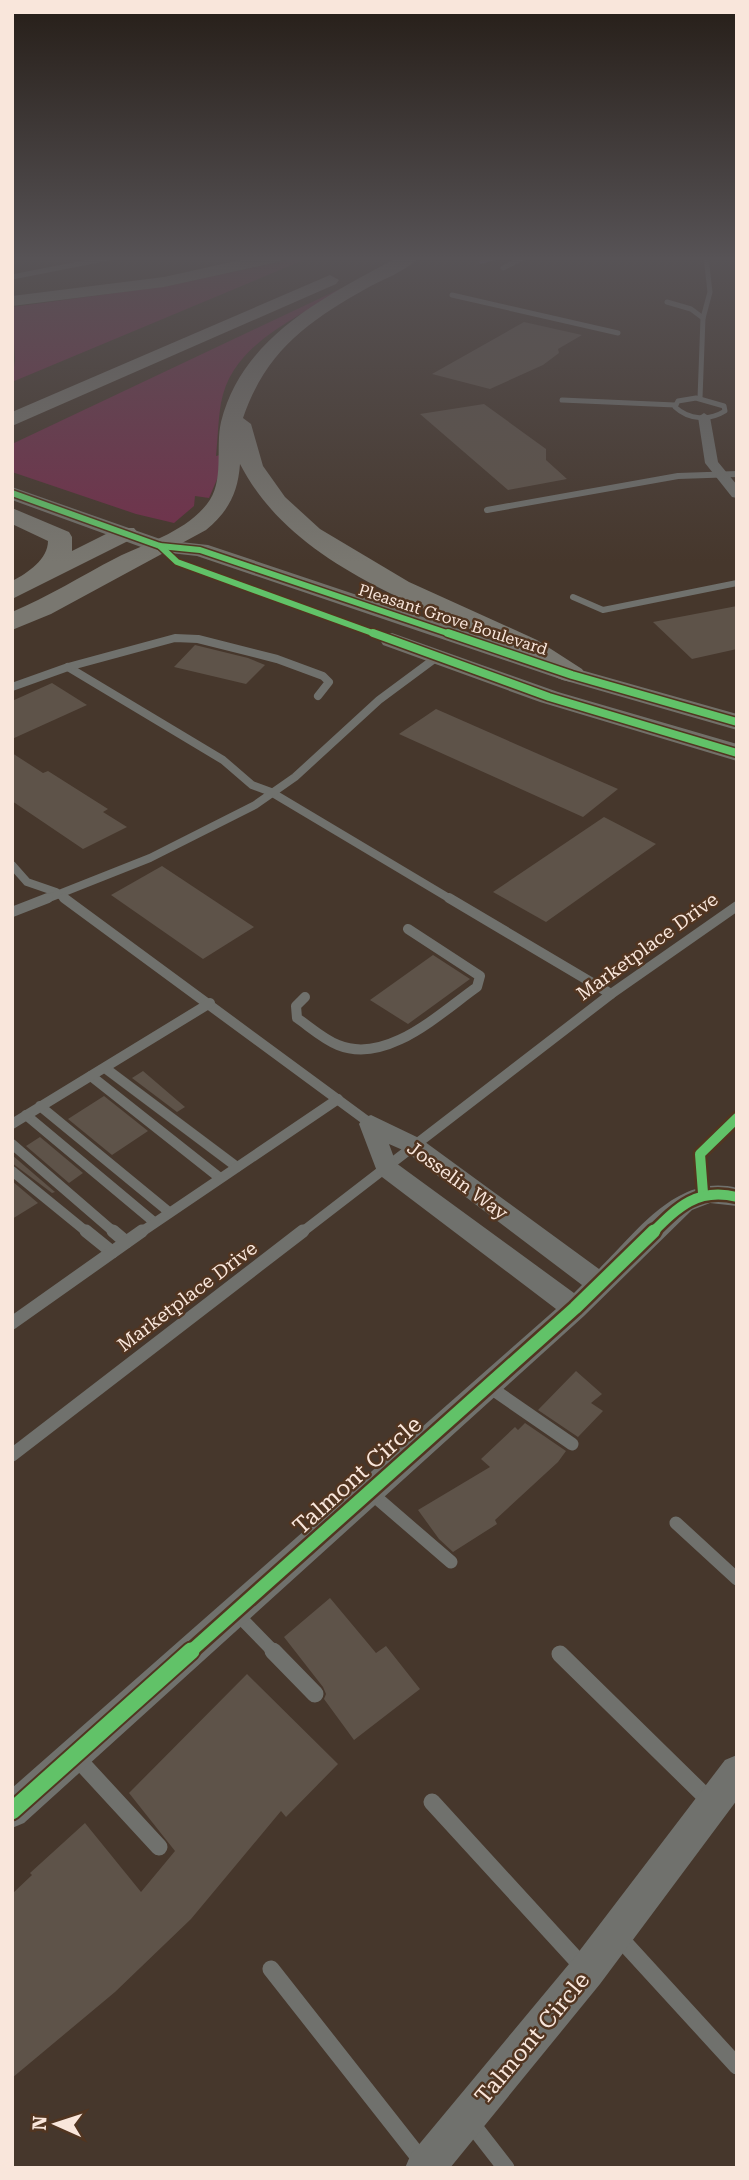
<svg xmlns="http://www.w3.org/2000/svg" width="749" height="2180" font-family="'Roboto Serif',serif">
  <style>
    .green { fill: #72304b }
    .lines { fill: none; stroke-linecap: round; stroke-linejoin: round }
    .stream { stroke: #826eb4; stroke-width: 3.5 }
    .building { fill: #5e5349 }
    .service-far5 { stroke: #70716d; stroke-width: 5 }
    .service-far4 { stroke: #70716d; stroke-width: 6 }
    .service-far3 { stroke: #70716d; stroke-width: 8 }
    .service-far2 { stroke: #70716d; stroke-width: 10 }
    .service-far1 { stroke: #70716d; stroke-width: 13 }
    .service { stroke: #70716d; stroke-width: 17 }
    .minor { fill: #70716d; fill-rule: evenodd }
    .primary { fill: #727069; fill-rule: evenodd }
    .motorway { fill: #797770; fill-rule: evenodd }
    .cycleway-far4-casing { stroke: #513521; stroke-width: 9 }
    .cycleway-far3-casing { stroke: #513521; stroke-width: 11 }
    .cycleway-far2-casing { stroke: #513521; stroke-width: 15 }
    .cycleway-far1-casing { stroke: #513521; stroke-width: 18 }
    .cycleway-casing { stroke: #513521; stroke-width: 21 }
    .cycleway-far4 { stroke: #61c268; stroke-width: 6 }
    .cycleway-far3 { stroke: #61c268; stroke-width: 8 }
    .cycleway-far2 { stroke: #61c268; stroke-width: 10 }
    .cycleway-far1 { stroke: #61c268; stroke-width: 13 }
    .cycleway { stroke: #61c268; stroke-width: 17 }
    .labels { text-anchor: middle; stroke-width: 5; stroke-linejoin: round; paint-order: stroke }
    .far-street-label { font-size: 16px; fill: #f9e6db; stroke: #513521 }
    .street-label { font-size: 19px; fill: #f9e6db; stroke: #513521 }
    .near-street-label { font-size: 23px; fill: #f9e6db; stroke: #513521 }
  </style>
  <rect width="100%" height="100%" fill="#46372c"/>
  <g class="green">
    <path d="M302,257H311L12,382L15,360L12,307L168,286Z"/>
    <path d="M344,287C300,319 232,341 221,403C218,420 218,438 216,456L220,455L218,477L209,498L195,496L194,506L174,523L136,514L12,472V444Z"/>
  </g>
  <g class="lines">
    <path class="stream" d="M481,262L499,257"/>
  </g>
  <g class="building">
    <path d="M524,322L582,335L558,349L559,353L543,365L490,389L432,374Z"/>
    <path d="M484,404L546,449V460L567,479L508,490L420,414Z"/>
    <path d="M737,606V649L692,659L653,622Z"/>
    <path d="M195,645L248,658L265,665L246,684L174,667Z"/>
    <path d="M52,683L87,705L12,739V701Z"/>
    <path d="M436,709L618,789L583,817L399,734Z"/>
    <path d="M12,753L43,773L48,771L108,809L103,812L127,827L83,849L12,801Z"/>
    <path d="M604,817L656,844L546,922L493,892Z"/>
    <path d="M162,866L254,927L203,959L111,895Z"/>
    <path d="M433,955L470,979L408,1024L370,1000Z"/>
    <path d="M143,1071L185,1107L177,1112L132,1078Z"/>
    <path d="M104,1096L148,1131L112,1155L68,1119Z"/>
    <path d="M40,1137L83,1173L69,1183L26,1146Z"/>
    <path d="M12,1155L55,1192L52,1193L12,1163Z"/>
    <path d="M12,1181L38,1203L12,1219Z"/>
    <path d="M576,1371L602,1394L591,1403L603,1411L578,1437L538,1410Z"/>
    <path d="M525,1423L566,1451L558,1462L495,1520L497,1524L453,1552L439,1539L418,1510L490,1467L481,1459L515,1427L518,1430Z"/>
    <path d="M330,1598L376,1653L386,1646L420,1689L354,1740L324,1699L326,1694L323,1687L284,1637Z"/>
    <path d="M247,1674L338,1764L286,1817L281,1811L191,1919L115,1992L12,2078V1894L32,1875L30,1873L85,1823L141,1892L175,1851L129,1793Z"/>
  </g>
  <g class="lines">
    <g class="service-far5">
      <path d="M503,268L525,257"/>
      <path d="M12,277L114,257"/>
      <path d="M452,295L618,333"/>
      <path d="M667,302L691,309L703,318L700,398"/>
      <path d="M703,318L710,292L706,257"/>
      <path d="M696,398L724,406L725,411C709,421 689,420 675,407L678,401Z"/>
      <path d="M562,400L675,405"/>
    </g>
    <g class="service-far4">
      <path d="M487,510L678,476L737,474"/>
      <path d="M573,597L603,610L737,583"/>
    </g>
    <g class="service-far3">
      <path d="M68,667L223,760L252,785L271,792L452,900"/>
      <path d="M12,687L68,667L175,638L198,639L277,659L323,676L329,682L318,696"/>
      <path d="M12,865L27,882L56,892L67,900"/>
      <path d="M44,900L150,858L255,805L295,777L379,700L437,657"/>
    </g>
    <g class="service-far2">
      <path d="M64,898L371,1124"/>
      <path d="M449,898L611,994"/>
      <path d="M12,912L48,898"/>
      <path d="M305,997L296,1006L297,1018C310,1027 323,1039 338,1045C387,1065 440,1013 477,987L480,976L408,929"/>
      <path d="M105,1068L237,1167"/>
      <path d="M91,1076L220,1178"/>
      <path d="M40,1106L169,1212"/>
      <path d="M26,1115L154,1222"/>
      <path d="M12,1124L210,1003"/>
      <path d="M12,1144L115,1233"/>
      <path d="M12,1171L88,1233"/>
      <path d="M140,1233L338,1099"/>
      <path d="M301,1233L611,994L737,906"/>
    </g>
    <g class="service-far1">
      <path d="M86,1231L112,1252"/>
      <path d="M113,1231L126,1242"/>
      <path d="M12,1323L142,1231"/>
      <path d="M488,1386L572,1444"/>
      <path d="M12,1455L303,1231"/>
      <path d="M371,1493L451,1562"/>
      <path d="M676,1523L737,1579"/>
      <path d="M237,1614L274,1652"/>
    </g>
    <g class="service">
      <path d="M273,1651L315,1694"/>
      <path d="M560,1654L711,1802"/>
      <path d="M76,1757L159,1847"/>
      <path d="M432,1802L583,1967"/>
      <path d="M618,1936L737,2066"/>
      <path d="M271,1969L422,2161"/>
      <path d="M471,2123L506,2168"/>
    </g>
    <g class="minor">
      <path d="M704,413L710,417L718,462L737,485V498L732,497L705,463L698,417Z"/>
      <path d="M371,1115L421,1139L599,1269C637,1232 677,1173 737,1188V1206L710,1203L692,1210L584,1316L24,1823L12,1828V1788L556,1309L378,1174L359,1124L363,1118ZM389,1144L405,1151L582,1285L574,1293L396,1163Z"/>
      <path d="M737,1755V1800L600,1984L450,2168H405L411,2154L574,1958L725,1760Z"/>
    </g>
    <g class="primary">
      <path d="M12,487L163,540L208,545L581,670L737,714V730L563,680L197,556L152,551L12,500Z"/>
      <path d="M392,633L558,692L737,744V761L540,702L383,645L380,640L383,635Z"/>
    </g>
    <g class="motorway">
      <path d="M254,257H286L278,262L164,287L12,306V296L164,277Z"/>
      <path d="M398,257H419C408,270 384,279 369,287C308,321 266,351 243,418L251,424L263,466L285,497L320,529L409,582L537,640L582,669L586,675L582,681C557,687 538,662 517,651C419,603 294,568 240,464C238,493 228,512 206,530L51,614L12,630V612C48,597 81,576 116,558C146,543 185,532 207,504C225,482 215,448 221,422C243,335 327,296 398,257Z"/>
      <path d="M330,275L339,280L336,284L12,426V412Z"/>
      <path d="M12,508L69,532L72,537V551L118,528H134L138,533L134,538L12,599V581C28,573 48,559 48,541L12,524Z"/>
    </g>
    <defs>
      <g id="cycleway-far4">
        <path d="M12,493L160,546L200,550L453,635"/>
        <path d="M160,546L177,562L378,635"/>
      </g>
      <g id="cycleway-far3">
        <path d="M373,633L549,697L737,753"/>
        <path d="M448,633L572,675L737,722"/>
      </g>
      <g id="cycleway-far2">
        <path d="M703,1193L700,1154L737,1118"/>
        <path d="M652,1233C678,1207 698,1187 737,1197"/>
      </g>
      <path id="cycleway-far1" d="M190,1652L575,1308L654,1231"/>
      <path id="cycleway" d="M12,1811L191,1651"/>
    </defs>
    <use href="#cycleway-far4" class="cycleway-far4-casing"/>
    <use href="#cycleway-far3" class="cycleway-far3-casing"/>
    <use href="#cycleway-far2" class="cycleway-far2-casing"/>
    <use href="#cycleway-far1" class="cycleway-far1-casing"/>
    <use href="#cycleway" class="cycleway-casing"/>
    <use href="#cycleway-far4" class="cycleway-far4"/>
    <use href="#cycleway-far3" class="cycleway-far3"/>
    <use href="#cycleway-far2" class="cycleway-far2"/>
    <use href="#cycleway-far1" class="cycleway-far1"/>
    <use href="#cycleway" class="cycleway"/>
  </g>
  <linearGradient id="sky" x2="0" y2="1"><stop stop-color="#261e18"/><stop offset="0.46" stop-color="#575356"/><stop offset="1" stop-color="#575356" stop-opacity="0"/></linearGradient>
  <rect width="749" height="562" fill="url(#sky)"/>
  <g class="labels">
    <g class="far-street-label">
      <text transform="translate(453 619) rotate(18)" y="6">Pleasant Grove Boulevard</text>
    </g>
    <g class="street-label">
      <text transform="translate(647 946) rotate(-36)" y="7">Marketplace Drive</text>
      <text transform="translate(458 1180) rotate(36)" y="7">Josselin Way</text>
      <text transform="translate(187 1296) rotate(-37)" y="7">Marketplace Drive</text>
    </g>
    <g class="near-street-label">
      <text transform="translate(357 1475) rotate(-42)" y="8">Talmont Circle</text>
      <text transform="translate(532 2038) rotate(-50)" y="8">Talmont Circle</text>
    </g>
  </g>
  <rect width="749" height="2180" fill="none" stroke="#f9e6db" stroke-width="28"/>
  <g transform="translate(56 2124) rotate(273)" stroke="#513521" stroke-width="5" paint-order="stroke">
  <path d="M0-5L12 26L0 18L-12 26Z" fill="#f9e6db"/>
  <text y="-10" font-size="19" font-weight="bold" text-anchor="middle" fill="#f9e6db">N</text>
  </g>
</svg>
